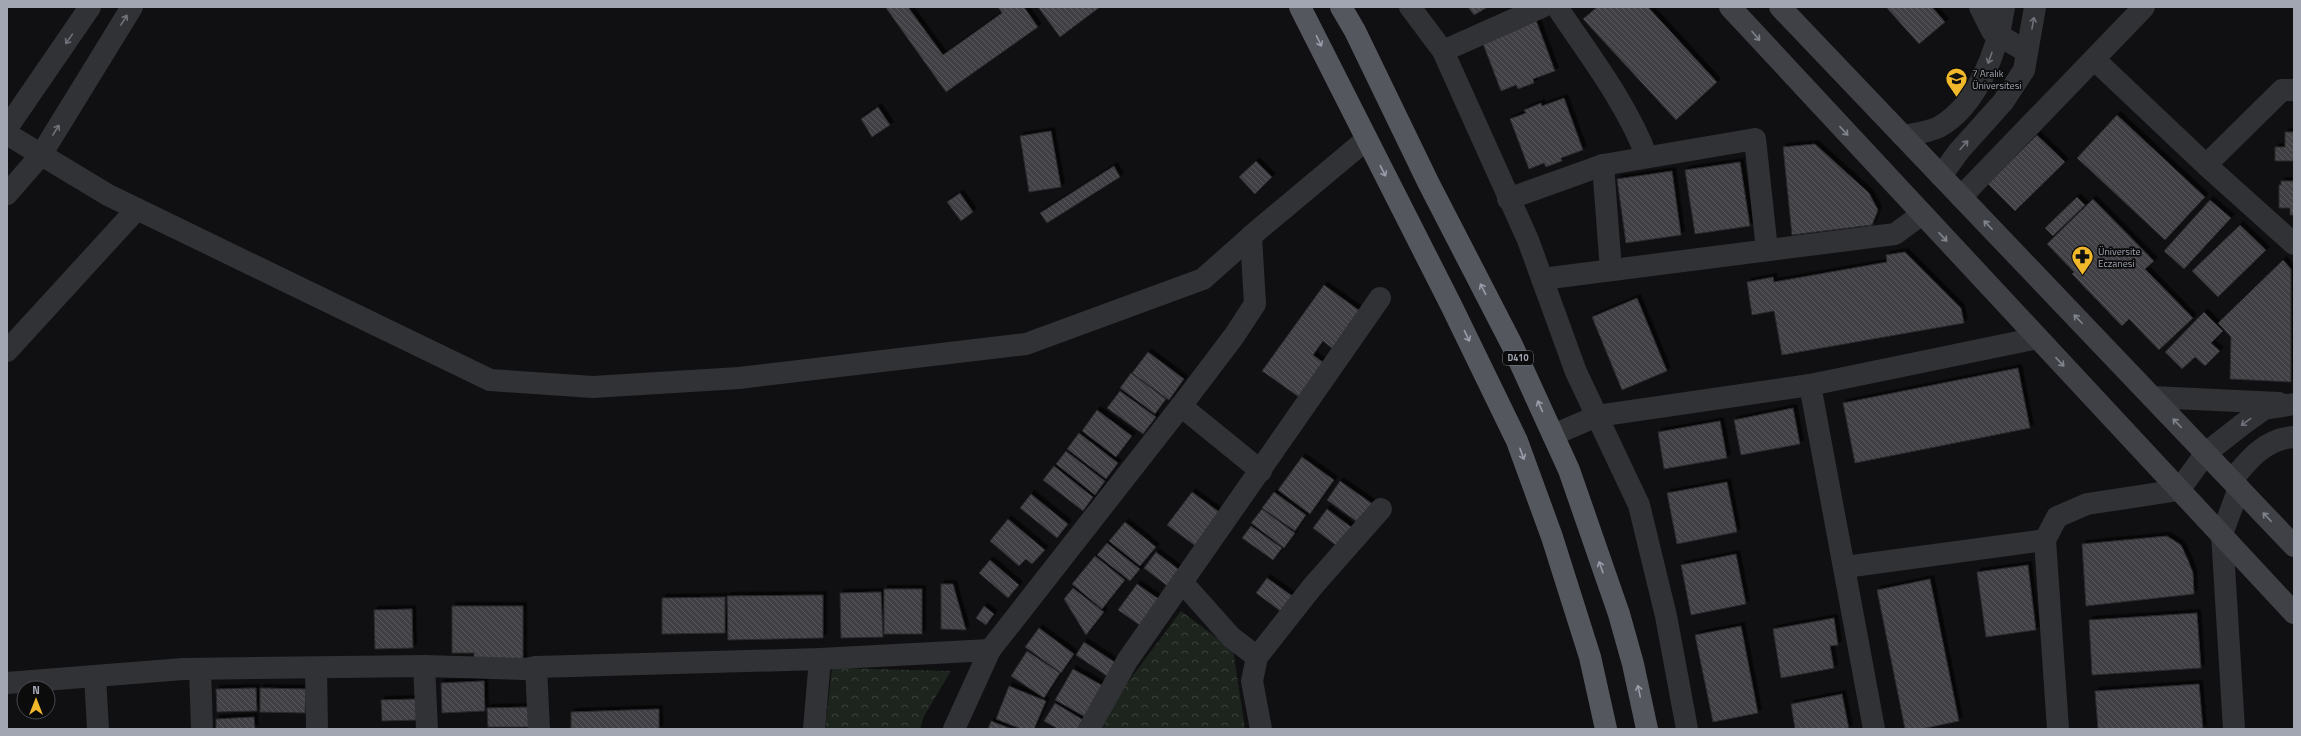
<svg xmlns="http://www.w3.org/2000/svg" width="2301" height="736" font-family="'Titillium Web',sans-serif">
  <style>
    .forest { fill: url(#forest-crowns) }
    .building { fill: url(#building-back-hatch); stroke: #2a2a2e; filter: url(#shadow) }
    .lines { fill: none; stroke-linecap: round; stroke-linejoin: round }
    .minor { stroke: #313236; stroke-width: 22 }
    .tertiary { stroke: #313236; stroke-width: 22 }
    .secondary { stroke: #3f4146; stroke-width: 22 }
    .trunk { stroke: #55575e; stroke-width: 22 }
    .oneway { stroke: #6f727a }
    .oneway2 { stroke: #7f838c }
    .oneway3 { stroke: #999eaa }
    .labels { text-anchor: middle; stroke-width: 3.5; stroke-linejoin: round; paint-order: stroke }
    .shield { fill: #0b0b0c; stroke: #747880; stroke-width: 1 }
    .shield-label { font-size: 9px; font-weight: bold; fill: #a1a6b2 }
    .poi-label { font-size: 10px; fill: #a1a6b2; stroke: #0b0b0c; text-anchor: start }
  </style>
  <defs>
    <pattern id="forest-crowns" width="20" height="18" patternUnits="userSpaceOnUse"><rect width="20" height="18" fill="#1d241e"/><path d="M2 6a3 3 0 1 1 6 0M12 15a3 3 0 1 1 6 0" fill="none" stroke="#3b413c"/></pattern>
    <pattern id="building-back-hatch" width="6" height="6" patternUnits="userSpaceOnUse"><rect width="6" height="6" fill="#3f4045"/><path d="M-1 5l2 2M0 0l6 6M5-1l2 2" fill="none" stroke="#58595d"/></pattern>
    <filter id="shadow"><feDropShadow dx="3.5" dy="-3.5" stdDeviation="0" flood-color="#0009"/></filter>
  </defs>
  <rect width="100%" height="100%" fill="#101012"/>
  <g class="forest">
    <path d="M1181,611L1233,650L1245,729H1102L1122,690Z"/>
    <path d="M832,668L951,671L924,716L920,729H825Z"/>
  </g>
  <g class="building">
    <path d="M888,7H908L943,55L1002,13L998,7H1024L1038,27L946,92L886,8Z"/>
    <path d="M1038,7H1100L1060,37Z"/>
    <path d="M1468,7H1488L1474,15Z"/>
    <path d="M1597,7H1648L1717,82L1676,120L1583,19Z"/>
    <path d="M1886,7H1932L1945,22L1919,44Z"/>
    <path d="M1536,20L1555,71L1533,79L1534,83L1518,89L1516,85L1501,91L1482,41Z"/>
    <path d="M1564,98L1583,150L1561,158L1562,161L1546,167L1544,163L1529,169L1510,119L1526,113L1524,110L1541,103L1542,106Z"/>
    <path d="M878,107L890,125L872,137L861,119Z"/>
    <path d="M2117,115L2205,197L2165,240L2077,158Z"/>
    <path d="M1051,131L1061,187L1029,192L1020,136Z"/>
    <path d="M2285,132H2294V161H2275V147H2285Z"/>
    <path d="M2037,135L2065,162L2015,211L1988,184Z"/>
    <path d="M1815,144L1869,193L1878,210L1872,225L1792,235L1783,147Z"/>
    <path d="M1256,161L1272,177L1255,194L1239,177Z"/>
    <path d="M1740,162L1750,226L1695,234L1685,170Z"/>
    <path d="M1114,166L1120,177L1047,223L1040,213Z"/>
    <path d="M1672,171L1681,235L1626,243L1617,179Z"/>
    <path d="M2281,181H2294V215H2290V208H2279V185H2281Z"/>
    <path d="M960,193L973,212L961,221L947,202Z"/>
    <path d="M2077,197L2085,205L2053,236L2045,228Z"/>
    <path d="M2093,199L2154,261L2145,269L2193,318L2159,350L2129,319L2122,326L2072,274L2074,272L2047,244Z"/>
    <path d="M2210,200L2231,218L2184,269L2164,251Z"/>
    <path d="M2240,225L2266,250L2218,297L2192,271Z"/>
    <path d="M1905,252L1961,308L1964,323L1782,355L1774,311L1752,315L1747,282L1773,277L1774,282L1887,262L1886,255Z"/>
    <path d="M2283,260L2291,269V382L2230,379L2231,337L2218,323Z"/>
    <path d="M1324,285L1360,311L1333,349L1323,341L1313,355L1324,363L1299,397L1262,371Z"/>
    <path d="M1637,298L1667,371L1622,390L1592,317Z"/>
    <path d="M2204,312L2223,331L2211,343L2220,351L2205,366L2195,357L2182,369L2165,352Z"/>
    <path d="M1148,352L1184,379L1169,400L1132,373Z"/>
    <path d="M2018,368L2030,428L1855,463L1843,403Z"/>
    <path d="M1131,373L1166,399L1155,414L1120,388Z"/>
    <path d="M1120,391L1156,417L1143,434L1107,408Z"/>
    <path d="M1793,408L1800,444L1741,455L1734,420Z"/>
    <path d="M1097,410L1132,436L1116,457L1082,431Z"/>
    <path d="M1720,421L1727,458L1664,469L1658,432Z"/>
    <path d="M1079,433L1118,463L1106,479L1067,449Z"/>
    <path d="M1066,451L1105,481L1095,495L1056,464Z"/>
    <path d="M1302,457L1334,480L1310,514L1278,490Z"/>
    <path d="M1054,466L1093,497L1083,511L1043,480Z"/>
    <path d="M1340,481L1374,505L1360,524L1327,500Z"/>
    <path d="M1727,482L1737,532L1677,544L1667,493Z"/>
    <path d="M1192,492L1222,514L1197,547L1167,525Z"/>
    <path d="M1274,492L1306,515L1295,531L1262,508Z"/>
    <path d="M1031,494L1068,524L1057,538L1020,508Z"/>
    <path d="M1262,509L1295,533L1284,548L1251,523Z"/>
    <path d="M1327,509L1355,530L1341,549L1313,528Z"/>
    <path d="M1008,519L1045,550L1032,564L1026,559L1019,566L990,541Z"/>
    <path d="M1125,522L1156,547L1140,566L1109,541Z"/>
    <path d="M1251,526L1282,548L1273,560L1242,538Z"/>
    <path d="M2167,536L2181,545L2188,560L2193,573L2194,594L2086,606L2082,544Z"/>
    <path d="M1107,543L1140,569L1130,581L1097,555Z"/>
    <path d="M1156,552L1182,572L1170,588L1144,568Z"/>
    <path d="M1736,554L1746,604L1691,615L1681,565Z"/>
    <path d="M1095,556L1125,580L1102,609L1072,584Z"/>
    <path d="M990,560L1019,585L1008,598L979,573Z"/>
    <path d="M2028,565L2036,630L1986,637L1977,572Z"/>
    <path d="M1267,578L1298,600L1287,616L1256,593Z"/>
    <path d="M1930,579L1959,721L1922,729H1905L1877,590Z"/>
    <path d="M941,584H953L966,630L941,629Z"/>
    <path d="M1137,584L1163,602L1144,628L1118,610Z"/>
    <path d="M1073,588L1104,612L1086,635L1064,599Z"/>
    <rect x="884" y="589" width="38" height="45"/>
    <path d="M881,592L883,637L841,638L840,593Z"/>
    <path d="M823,595V638L728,640L727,596Z"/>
    <path d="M725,597V633L662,634V598Z"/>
    <path d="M452,606H523V661H474V653H452Z"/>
    <path d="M984,606L994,614L986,625L976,618Z"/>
    <path d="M412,609L413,648L375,649L374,610Z"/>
    <path d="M2197,613L2201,668L2092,675L2089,620Z"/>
    <path d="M1834,618L1838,645L1830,646L1834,668L1781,678L1773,629Z"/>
    <path d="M1741,626L1758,713L1713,722L1695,635Z"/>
    <path d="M1039,628L1074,654L1061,673L1025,647Z"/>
    <path d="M1084,642L1119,665L1110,678L1076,655Z"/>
    <path d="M1027,651L1060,673L1044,698L1011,676Z"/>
    <path d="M1073,669L1105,687L1087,718L1055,700Z"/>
    <path d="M484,681L485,711L442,713L441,683Z"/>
    <path d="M2199,684L2203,729H2098L2095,691Z"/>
    <path d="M1009,686L1046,701L1034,729H1021L996,719Z"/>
    <path d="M256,688L257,711L217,712L216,689Z"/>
    <path d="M260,688L306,689L305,713L260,712Z"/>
    <path d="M1842,694L1849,729H1795L1791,704Z"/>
    <path d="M418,699L419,720L382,721L381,700Z"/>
    <path d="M1055,703L1085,721L1081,729H1058L1044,721Z"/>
    <path d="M529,707L530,727H488L487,708Z"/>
    <path d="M659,709V729H571V712Z"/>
    <path d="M254,717L255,729H216V719Z"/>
    <path d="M991,721L1012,729H988Z"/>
  </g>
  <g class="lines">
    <g class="minor">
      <path d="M1410,7L1443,51L1528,240L1576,372L1639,505L1666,616L1687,729"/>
      <path d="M1557,7C1589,55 1626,102 1647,157"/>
      <path d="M1980,7L1992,31L2027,52"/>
      <path d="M1443,51L1542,7"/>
      <path d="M2094,59L2206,165L2282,90H2294"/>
      <path d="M7,134L108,195L490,380L593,387L739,378L1026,344L1203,279L1257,231L1367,139"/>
      <path d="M1603,165L1611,270"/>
      <path d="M2206,165L2294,244"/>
      <path d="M1961,197L2144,7"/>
      <path d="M1508,199L1603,165L1755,139L1767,250"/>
      <path d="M1542,279L1895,234L1922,214"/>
      <path d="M7,351L137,209"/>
      <path d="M1810,385L1874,729"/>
      <path d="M1181,406L1261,471"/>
      <path d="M1553,435L1597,416L1810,385L2038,338"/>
      <path d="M1845,567L2045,540"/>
      <path d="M1182,582L1231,637L1257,657"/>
      <path d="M424,666L427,729"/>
      <path d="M316,668L317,729"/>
      <path d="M200,669L202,729"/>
      <path d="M95,676L98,729"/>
      <path d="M7,683L183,669L424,666L525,669L536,667"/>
      <path d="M539,729L536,667L820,659L990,650"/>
      <path d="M814,729L820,659"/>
      <path d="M1089,729L1127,661L1380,298"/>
      <path d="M1261,729L1252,681L1257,657L1313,586L1381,509"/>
      <path d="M2058,729L2045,540L2057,517L2087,504L2179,490"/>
    </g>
    <g class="tertiary">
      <path d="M7,128L90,7"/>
      <path d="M1903,136C1914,134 1929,132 1939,127C1978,105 1998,49 2004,7"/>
      <path d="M1941,176L1959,151L2003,102L2024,70L2035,7"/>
      <path d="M7,194L41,155L132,7"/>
      <path d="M2152,397L2279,403"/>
      <path d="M2232,480C2249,459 2265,439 2294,437"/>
      <path d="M2179,490L2206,453L2243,424L2264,409L2294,404"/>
      <path d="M954,729L990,650L1181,406L1234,336L1255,304L1251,236"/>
      <path d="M2234,729L2222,534L2239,488"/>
    </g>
    <g class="secondary">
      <path d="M1730,7L2294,613"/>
      <path d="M1780,7L2294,546"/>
    </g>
    <g class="trunk">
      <path d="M1300,7L1451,305L1517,441L1552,537L1590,657L1606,729"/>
      <path d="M1341,7L1355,31L1428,182L1511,343L1569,470L1619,614L1633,664L1647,729"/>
    </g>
  </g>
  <defs><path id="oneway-shaft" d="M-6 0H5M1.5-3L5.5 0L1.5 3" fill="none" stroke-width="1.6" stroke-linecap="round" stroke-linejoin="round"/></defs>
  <g class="oneway">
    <use href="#oneway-shaft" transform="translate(124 20) rotate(-58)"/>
    <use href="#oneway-shaft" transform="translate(2033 23) rotate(-80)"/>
    <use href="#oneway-shaft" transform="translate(69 39) rotate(125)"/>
    <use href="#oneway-shaft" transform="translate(1990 58) rotate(109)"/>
    <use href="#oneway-shaft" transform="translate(56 130) rotate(-58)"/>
    <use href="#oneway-shaft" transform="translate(1964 145) rotate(-48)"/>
    <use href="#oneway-shaft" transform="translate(2246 422) rotate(144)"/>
  </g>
  <g class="oneway2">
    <use href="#oneway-shaft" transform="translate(1756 36) rotate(49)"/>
    <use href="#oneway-shaft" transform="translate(1844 131) rotate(47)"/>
    <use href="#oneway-shaft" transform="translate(1988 225) rotate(-134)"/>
    <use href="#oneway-shaft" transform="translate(1943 237) rotate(47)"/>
    <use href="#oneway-shaft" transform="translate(2078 319) rotate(-134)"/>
    <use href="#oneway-shaft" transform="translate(2060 362) rotate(47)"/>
    <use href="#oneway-shaft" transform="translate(2177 423) rotate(-134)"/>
    <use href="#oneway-shaft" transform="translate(2267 517) rotate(-134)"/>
  </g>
  <g class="oneway3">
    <use href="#oneway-shaft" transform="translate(1319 41) rotate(64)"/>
    <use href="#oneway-shaft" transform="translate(1383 171) rotate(63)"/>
    <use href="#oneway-shaft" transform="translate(1483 289) rotate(-117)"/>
    <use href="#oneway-shaft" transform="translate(1467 336) rotate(64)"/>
    <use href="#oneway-shaft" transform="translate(1540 406) rotate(-114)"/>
    <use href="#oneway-shaft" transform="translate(1522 454) rotate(70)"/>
    <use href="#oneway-shaft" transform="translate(1601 567) rotate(-109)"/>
    <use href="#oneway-shaft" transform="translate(1639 691) rotate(-102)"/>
  </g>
  <defs>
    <symbol id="university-pin" viewBox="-11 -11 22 30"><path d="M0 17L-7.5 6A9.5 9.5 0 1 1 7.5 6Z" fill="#f0b82a" stroke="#0b0b0c"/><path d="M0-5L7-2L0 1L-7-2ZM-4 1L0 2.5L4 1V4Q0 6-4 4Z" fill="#111"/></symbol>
    <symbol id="pharmacy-pin" viewBox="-11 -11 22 30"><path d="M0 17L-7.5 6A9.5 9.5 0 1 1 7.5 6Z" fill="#f0b82a" stroke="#0b0b0c"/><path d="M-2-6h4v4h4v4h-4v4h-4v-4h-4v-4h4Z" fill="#111"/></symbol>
  </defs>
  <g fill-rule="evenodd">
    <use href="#university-pin" x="1944" y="66" width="25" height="34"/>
    <use href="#pharmacy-pin" x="2070" y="244" width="25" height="34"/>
  </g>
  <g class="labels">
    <rect class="shield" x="1503" y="351" width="30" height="14" rx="3"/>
    <g class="shield-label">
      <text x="1518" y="361">D410</text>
    </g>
    <g class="poi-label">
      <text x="1972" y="77">7 Aralık<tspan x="1972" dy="12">Üniversitesi</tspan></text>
      <text x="2098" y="255">Üniversite<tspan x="2098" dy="12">Eczanesi</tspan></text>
    </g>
  </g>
  <rect width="2301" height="736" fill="none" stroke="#a1a6b2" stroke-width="16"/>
  <g transform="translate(36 700)"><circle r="19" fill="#0b0b0c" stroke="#47494e"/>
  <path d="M0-3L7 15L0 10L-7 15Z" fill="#f0b82a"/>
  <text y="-6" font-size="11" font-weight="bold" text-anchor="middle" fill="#a1a6b2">N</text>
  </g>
</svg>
